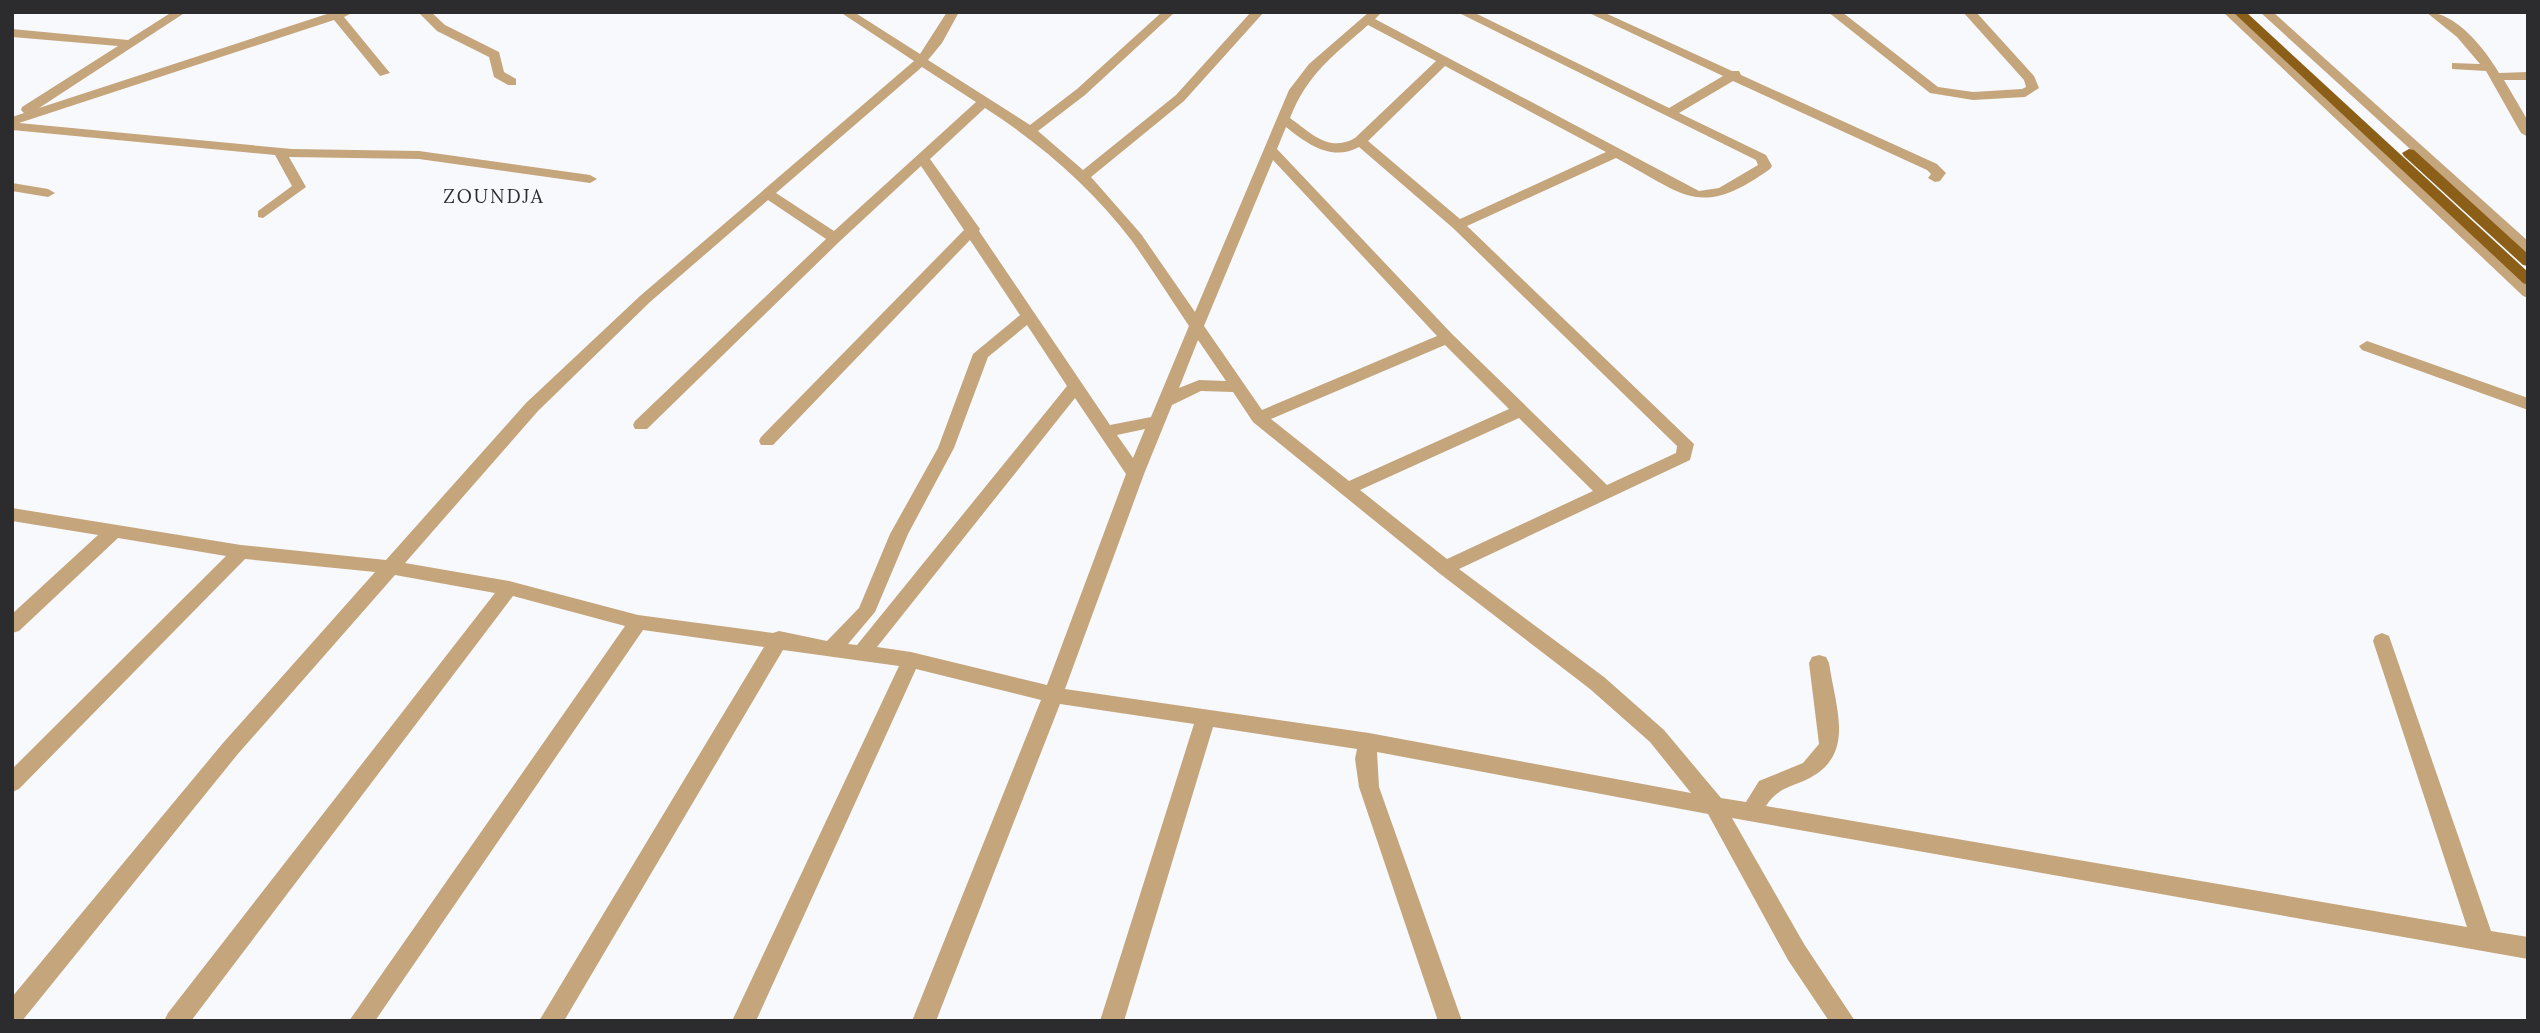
<svg xmlns="http://www.w3.org/2000/svg" width="2540" height="1033" font-family="Lora,serif">
  <style>
    .lines { fill: none; stroke-linecap: round; stroke-linejoin: round }
    .minor { fill: #c4a57c; fill-rule: evenodd }
    .major { fill: #8c5f18; fill-rule: evenodd }
    .labels { text-anchor: middle; stroke-width: 5; stroke-linejoin: round; paint-order: stroke }
    .far-quarter-label { font-size: 19px; letter-spacing: 2px; fill: #2c2c2e; stroke: #f8f9fd }
  </style>
  <rect width="100%" height="100%" fill="#f8f9fd"/>
  <g class="lines">
    <g class="minor">
      <path d="M172,12H186L39,108L333,12H354L344,17L390,73L380,76L334,20L19,123L292,149L419,151L590,175L597,179L590,183L419,159L289,157L306,187L263,218L258,217V211L292,186L275,155L12,130V117L24,113L21,110L22,107L118,46L12,37V29L128,40Z"/>
      <path d="M418,12H431L445,25L499,52L504,72L516,79V85H508L494,77L489,57L437,31Z"/>
      <path d="M840,12H854L920,54L947,12H959L942,43L928,60L1030,125L1077,89L1162,12H1175L1085,95L1038,131L1083,170L1176,95L1251,12H1264L1184,101L1091,177L1141,234L1195,312L1289,90L1309,64L1369,12H1382L1375,19L1699,191L1719,188L1758,165L1756,160L1457,12H1473L1669,108L1723,76L1587,12H1603L1732,71H1739L1741,75L1937,164L1946,173L1940,181L1935,182L1928,178L1931,174L1927,170L1733,81L1679,113L1766,155L1772,166L1770,169C1699,220 1684,194 1616,158L1467,226L1694,444L1690,460L1459,569L1604,677L1664,730L1721,798L1746,802L1759,781L1803,763L1819,744L1809,663L1812,657L1819,655L1826,657L1829,663C1836,711 1858,759 1801,782C1786,788 1775,791 1766,806L2467,927L2373,641L2375,636L2382,633L2389,636L2491,931L2528,937V959L1732,818L1804,944L1855,1021H1829L1788,960L1708,814L1377,752L1379,787L1462,1021H1438L1359,787L1355,759L1357,749L1213,727L1124,1021H1100L1194,724L1060,704L936,1021H912L1041,700L916,669L756,1021H732L899,666L783,650L564,1021H539L764,647L643,630L375,1021H349L625,626L513,596L191,1021H164L168,1013L495,593L395,575L237,755L22,1021H12V997L223,743L375,572L245,559L19,789L12,792V769L226,556L118,538L19,631L12,633V614L98,535L12,521V508L241,545L386,560L526,403L640,296L914,61ZM1368,25L1436,61L1355,138C1329,153 1311,133 1290,118C1308,73 1333,56 1368,25ZM1445,66L1606,152L1460,219L1368,141ZM922,67L976,102L834,231L776,193ZM985,108C1041,144 1092,188 1132,241C1152,269 1170,298 1189,326L1151,417L1110,425L979,231L980,229L930,159ZM1286,127C1307,144 1332,162 1359,147L1453,228L1677,446L1676,453L1607,485L1452,334L1277,149ZM1273,160L1437,336L1262,410L1204,326ZM921,166L964,230L761,437L759,441L761,445H773L970,240L1020,315L973,354L938,448L890,534L859,608L827,641L779,631L773,633L638,615L509,581L405,563L538,411L650,302L768,200L826,239L635,421L633,425L635,429H647L840,241ZM1027,325L1067,386L857,645L848,644L875,612L908,534L954,448L988,357ZM1198,340L1226,381L1199,380L1179,388ZM1445,345L1509,409L1349,481L1271,419ZM1201,391L1233,392L1253,422L1439,573L1590,689L1650,742L1691,793L1369,733L1065,689L1144,474L1172,405ZM1075,398L1126,474L1047,685L911,652L877,647ZM1519,418L1593,491L1447,559L1360,490ZM1145,429L1133,458L1117,435Z"/>
      <path d="M1828,12H1842L1938,87L1973,92L2022,89L2026,87L2024,80L1963,12H1976L2034,76L2039,88L2025,97L1973,100L1930,93Z"/>
      <path d="M2223,12H2236L2528,284V298L2523,296Z"/>
      <path d="M2260,12H2273L2528,241V253L2523,252Z"/>
      <path d="M2426,12C2456,12 2485,49 2499,73L2528,72V80H2504L2528,121V137L2521,133L2486,71L2452,69V63L2480,64L2457,37Z"/>
      <path d="M12,183L48,189L55,193L48,197L12,191Z"/>
      <path d="M2367,341L2528,398V410L2362,350L2359,346Z"/>
    </g>
    <g class="major">
      <path d="M2233,12H2246L2528,272V285L2523,283Z"/>
      <path d="M2409,149L2414,150L2528,254V266L2523,265L2404,156L2402,153Z"/>
    </g>
  </g>
  <g class="labels">
    <g class="far-quarter-label">
      <text x="494" y="203">ZOUNDJA</text>
    </g>
  </g>
  <rect width="2540" height="1033" fill="none" stroke="#2c2c2e" stroke-width="28"/>
</svg>
